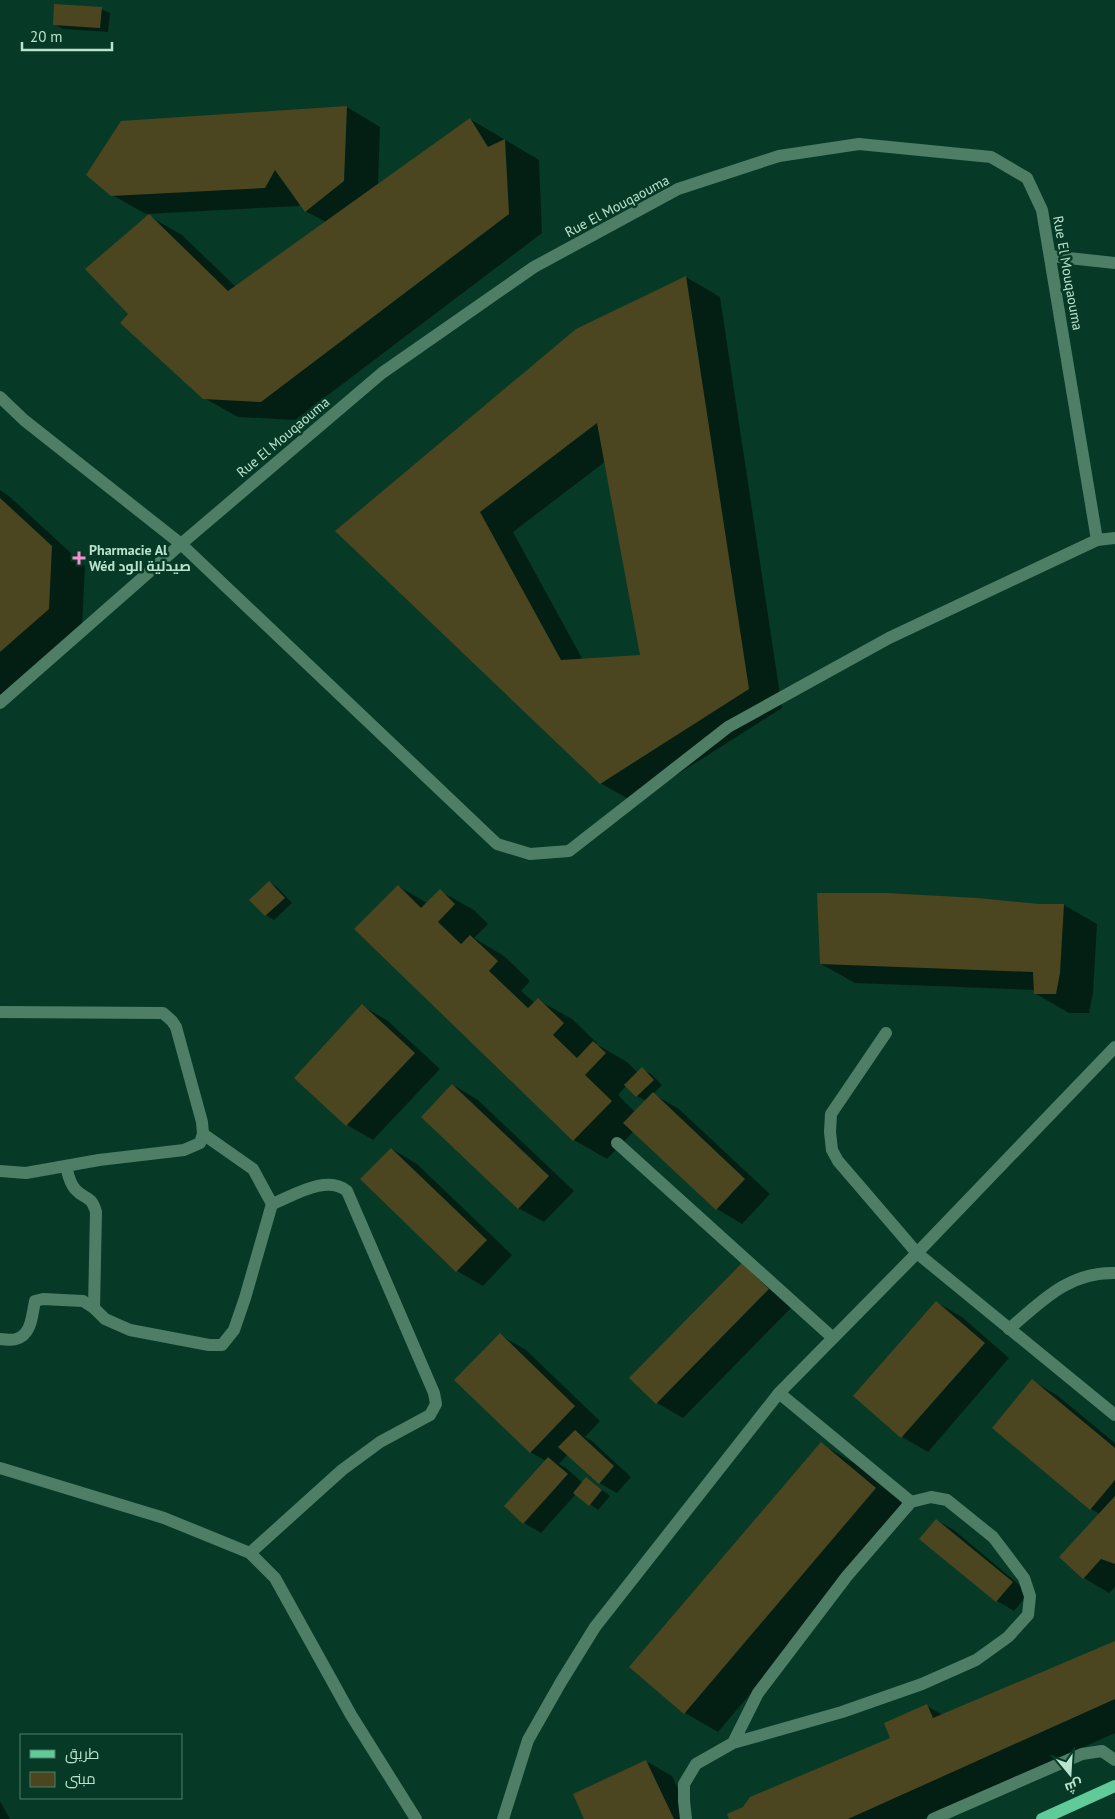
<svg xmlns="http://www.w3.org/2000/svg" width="1115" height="1819" font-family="'PT Sans',Cairo,sans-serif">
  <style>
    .shadow { fill: #0007; fill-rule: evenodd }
    .building { fill: #4b461f; fill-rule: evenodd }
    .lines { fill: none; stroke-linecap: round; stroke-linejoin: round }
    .minor { stroke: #4e7e66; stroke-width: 12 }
    .major { stroke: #60ca99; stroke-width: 12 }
    .poi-dot { fill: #f591d2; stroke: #073a26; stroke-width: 2 }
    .labels { text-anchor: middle; stroke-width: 5; stroke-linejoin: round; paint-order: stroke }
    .street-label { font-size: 14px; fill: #b9e3cd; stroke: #073a26 }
    .poi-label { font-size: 14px; font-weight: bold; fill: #b9e3cd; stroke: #073a26; text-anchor: start }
  </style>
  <rect width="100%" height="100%" fill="#073a26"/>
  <g class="shadow">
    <path d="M101,9L110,13L108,32L63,29L54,24Z"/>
    <path d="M347,107L380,127L378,185L470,119L539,160L542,233L295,420L238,417L204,398L129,314L149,216L182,235L236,287L326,222L305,211L300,204L299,206L146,214L112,195Z"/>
    <path d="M686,277L720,297L782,708L634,802L600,783L336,531L577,330ZM606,461L641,656L583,660L513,532Z"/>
    <path d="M0,490L9,496L85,566L82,628L0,700Z"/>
    <path d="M270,883L278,888L292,903L274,920L266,915L251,900Z"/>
    <path d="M398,886L427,903L440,891L474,910L488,924L474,938L504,956L530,981L521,991L535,1003L538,1000L572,1019L597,1043L596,1044L627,1062L638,1073L642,1069L651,1074L662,1085L653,1094L679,1109L770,1194L742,1224L717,1209L634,1131L607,1159L574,1140ZM626,1086L637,1096L646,1101L635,1112L618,1095Z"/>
    <path d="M1064,905L1097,924L1093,993L1089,1013H1069L1036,994L1035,990L855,983L821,964L1039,906Z"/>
    <path d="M363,1006L388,1021L440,1069L373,1140L347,1125L296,1078Z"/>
    <path d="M453,1085L478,1100L574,1191L544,1222L518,1208Z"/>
    <path d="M392,1149L417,1164L512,1255L483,1286L457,1271L362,1179Z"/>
    <path d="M742,1264L794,1305L683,1418L657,1403Z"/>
    <path d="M936,1302L962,1317L1009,1358L928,1452L902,1437L855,1396Z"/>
    <path d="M500,1335L526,1350L600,1421L585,1437L592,1441L631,1477L617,1493L599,1483L568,1454L559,1464L566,1468L583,1483L587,1478L610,1496L598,1510L576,1494L541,1533L524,1523L546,1461L530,1452Z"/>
    <path d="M1033,1381L1058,1396L1115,1443V1587L1109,1593L1084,1578L1061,1557L1100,1514L1091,1509L993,1428Z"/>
    <path d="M821,1444L854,1463L908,1508L718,1732L685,1713Z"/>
    <path d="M936,1520L954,1530L1029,1593L1014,1611L997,1601L921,1538Z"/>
    <path d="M1115,1642V1733L924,1819H730L892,1738L927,1706L943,1715Z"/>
    <path d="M646,1761L672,1776L692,1819H586Z"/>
    <path d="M0,1801L10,1819H0Z"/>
  </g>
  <g class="building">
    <path d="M54,4L102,7L100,28L53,25Z"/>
    <path d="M347,106L344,181L305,212L275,170L265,188L111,196L86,175L121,121Z"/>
    <path d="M470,118L488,147L505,139L509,214L261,402L203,399L120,323L128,314L85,269L149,214L228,291Z"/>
    <path d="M686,276L749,689L600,784L335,531L576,329ZM597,423L640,655L561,660L480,512Z"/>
    <path d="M0,498L52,546L49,609L0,652Z"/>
    <path d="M269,881L285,898L265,916L249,900Z"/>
    <path d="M398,885L421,908L440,889L455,904L438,922L461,944L470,935L498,961L489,971L528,1008L538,998L564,1023L553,1035L577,1058L593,1041L606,1053L585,1075L612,1101L573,1141L354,929Z"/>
    <path d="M817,893H886L977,898L1039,904H1064L1060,973L1056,994H1034L1033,972L820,964Z"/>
    <path d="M362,1004L415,1053L346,1126L294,1078Z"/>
    <path d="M642,1067L654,1080L636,1097L624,1085Z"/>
    <path d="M452,1084L549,1176L518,1209L421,1117Z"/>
    <path d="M653,1092L745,1179L716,1210L623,1123Z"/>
    <path d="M391,1148L487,1240L456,1272L360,1179Z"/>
    <path d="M742,1263L769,1289L656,1404L629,1378Z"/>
    <path d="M936,1301L985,1343L901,1438L853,1396Z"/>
    <path d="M500,1333L575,1406L530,1453L454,1380Z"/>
    <path d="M1032,1379L1115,1448V1480L1090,1510L992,1428Z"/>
    <path d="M575,1430L614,1466L599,1484L558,1447Z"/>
    <path d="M821,1442L876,1488L684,1714L629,1667Z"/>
    <path d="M548,1457L568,1474L523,1524L504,1506Z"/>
    <path d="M586,1477L602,1490L589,1506L573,1493Z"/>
    <path d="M1115,1496V1564L1101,1559L1083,1579L1059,1557Z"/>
    <path d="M936,1519L1013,1582L996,1602L919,1539Z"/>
    <path d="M1115,1641V1699L848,1819H729L727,1814L743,1807L750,1797L890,1738L884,1723L927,1704L933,1718Z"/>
    <path d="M646,1760L674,1819H584L573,1794Z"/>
  </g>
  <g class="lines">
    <g class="minor">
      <path d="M1050,256L1115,263"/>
      <path d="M0,397L24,420L181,544L497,844L530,854L569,851L728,727L889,638L1097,540L1115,538"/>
      <path d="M0,703L181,544L382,373L534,267L678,189L779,156L859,144L991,157L1027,178L1042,210L1097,540"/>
      <path d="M0,1012L163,1013L172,1021L176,1027L202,1122L203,1134L200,1143L184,1150L99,1160L26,1173L0,1171"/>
      <path d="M886,1033L831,1114L830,1132L832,1150L838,1161L917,1253L1115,1415"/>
      <path d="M203,1134L253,1169L272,1204"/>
      <path d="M617,1143L833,1338"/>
      <path d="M66,1166C68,1174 69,1182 75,1189C84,1200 91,1194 96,1212L94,1308"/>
      <path d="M1009,1329C1042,1301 1068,1272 1115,1273"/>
      <path d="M0,1339C5,1339 12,1341 16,1339C32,1335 32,1314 35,1301L43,1299L83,1301L94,1308L105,1319L130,1330L209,1345H222L234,1330L245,1298L272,1204C293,1196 327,1174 347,1191L434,1393L436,1404L430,1415L380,1442L342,1470L250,1553"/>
      <path d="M779,1393L911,1502"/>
      <path d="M0,1468L164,1518L250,1553L275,1578L351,1715L416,1819"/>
      <path d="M503,1819L528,1740L561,1682L595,1627L779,1393L917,1253L1115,1047"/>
      <path d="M686,1819L684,1801V1784L696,1764L733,1743L758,1693L847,1576L911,1502L931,1497L947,1500L993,1537L1024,1578L1030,1596L1028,1615L1008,1637L976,1660L922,1684L842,1712L733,1743"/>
      <path d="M933,1819L1082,1754L1102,1751L1115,1760"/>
    </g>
    <path class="major" d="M1042,1819L1115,1786"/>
  </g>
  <path class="poi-dot" d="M76.5 550.5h5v5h5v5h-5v5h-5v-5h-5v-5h5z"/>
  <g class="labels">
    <g class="street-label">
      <text transform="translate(617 206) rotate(-28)" y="5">Rue El Mouqaouma</text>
      <text transform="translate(1068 273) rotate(80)" y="5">Rue El Mouqaouma</text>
      <text transform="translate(283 437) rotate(-40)" y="5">Rue El Mouqaouma</text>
    </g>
    <g class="poi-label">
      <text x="89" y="555">Pharmacie Al<tspan x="89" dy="16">Wéd صيدلية الود</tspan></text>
    </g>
  </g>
  <rect x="20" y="1734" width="162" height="65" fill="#073a26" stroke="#4e7e69"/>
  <rect x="30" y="1750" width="25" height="8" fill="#60ca99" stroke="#4e7e69"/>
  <text x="65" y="1759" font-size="15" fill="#b9e3cd">طريق</text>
  <rect x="30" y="1772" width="25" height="15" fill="#4b461f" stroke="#4e7e69"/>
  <text x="65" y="1784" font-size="15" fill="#b9e3cd">مبنى</text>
  <g transform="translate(1070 1774) rotate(162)" stroke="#073a26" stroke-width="4" paint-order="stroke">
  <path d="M0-4L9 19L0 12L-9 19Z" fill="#b9e3cd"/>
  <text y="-8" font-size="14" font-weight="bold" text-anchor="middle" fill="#b9e3cd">ش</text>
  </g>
  <path d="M22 42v8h90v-8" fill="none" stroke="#b9e3cd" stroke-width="2.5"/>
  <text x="30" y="42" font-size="15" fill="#b9e3cd" stroke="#073a26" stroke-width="4" paint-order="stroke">20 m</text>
</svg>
